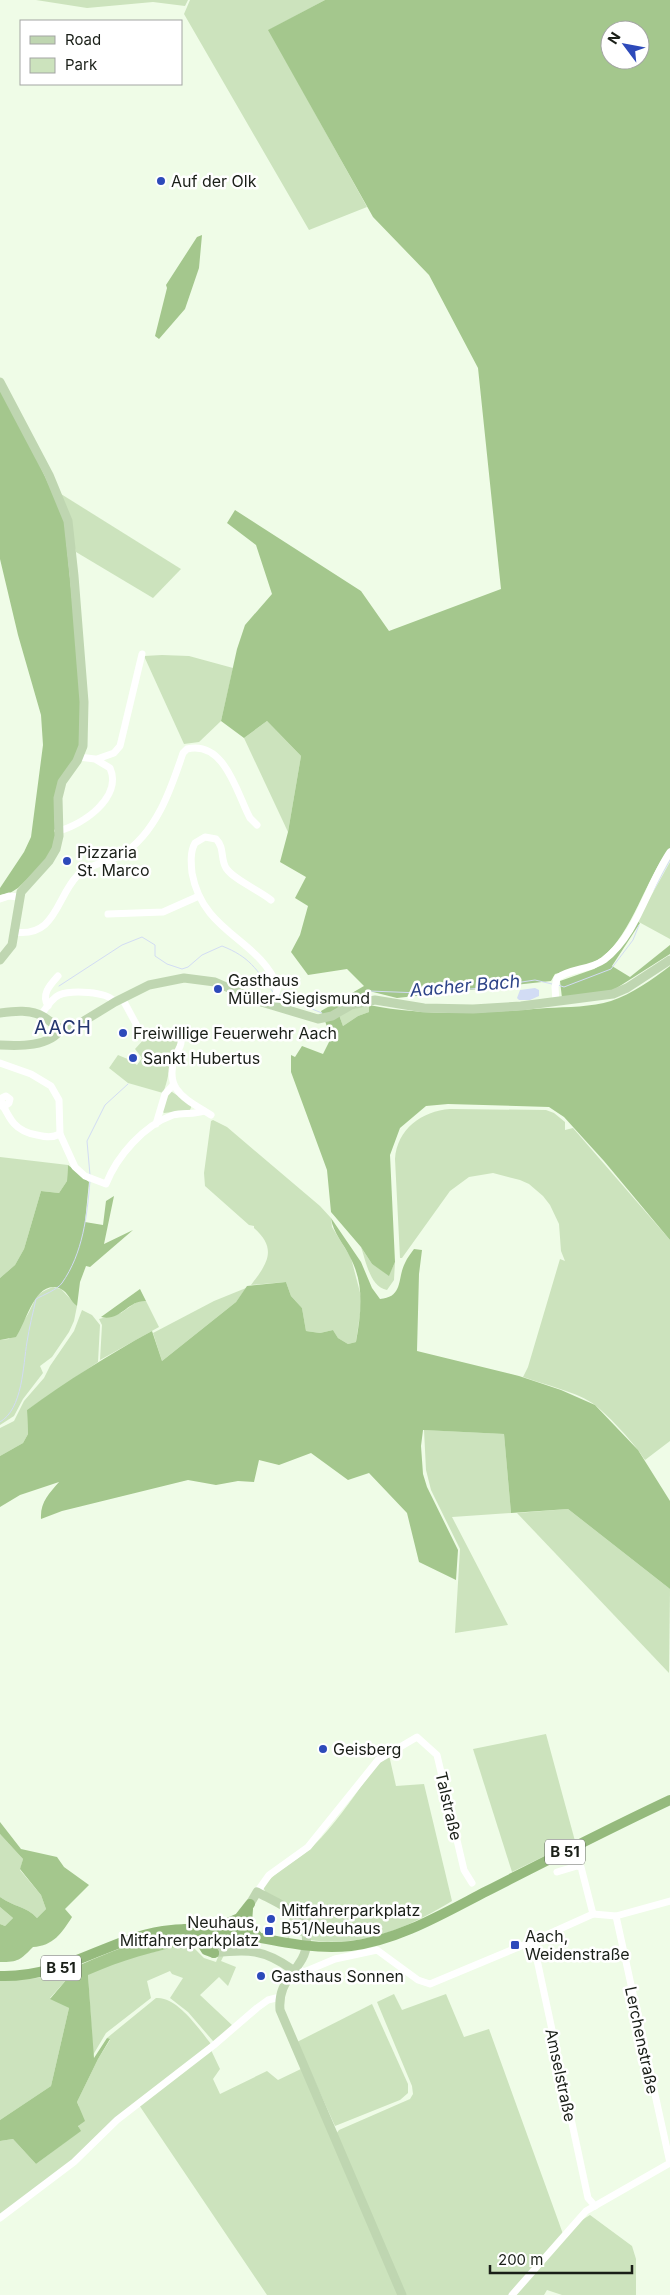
<svg xmlns="http://www.w3.org/2000/svg" width="670" height="2295" font-family="Inter,sans-serif">
  <style>
    .green { fill: #cce3bd }
    .forest { fill: #a4c78d; fill-rule: evenodd }
    .water { fill: #d2dcf4 }
    .lines { fill: none; stroke-linecap: round; stroke-linejoin: round }
    .stream { stroke: #d2dcf4; stroke-width: 1 }
    .minor { stroke: #fff; stroke-width: 7 }
    .major { stroke: #bfd6b1; stroke-width: 9 }
    .highway { stroke: #95ba7d; stroke-width: 10 }
    .poi-dot { fill: #2d4aba; stroke: #fff; stroke-width: 2 }
    .labels { text-anchor: middle; stroke-width: 5; stroke-linejoin: round; paint-order: stroke }
    .shield { fill: #fff; stroke: #5f625d; stroke-width: 1 }
    .shield-label { font-size: 15px; font-weight: bold; fill: #1a1f18 }
    .poi-label { font-size: 16px; fill: #1a1f18; stroke: #fff; text-anchor: start }
    .street-label { font-size: 16px; fill: #1a1f18; stroke: #fff }
    .water-label { font-size: 18px; font-style: italic; fill: #2c4387; stroke: #fff }
    .quarter-label { font-size: 19px; letter-spacing: 1px; fill: #24366f; stroke: #fff }
  </style>
  <rect width="100%" height="100%" fill="#effce7"/>
  <g class="green">
    <path d="M36,0H188L185,6L153,2L87,8Z"/>
    <path d="M190,0H325L269,30L367,207L309,230L184,14Z"/>
    <path d="M61,494L181,569L153,598L76,552Z"/>
    <path d="M162,655L189,656L233,668L221,721L199,742L184,744L144,656Z"/>
    <path d="M267,721L301,756L288,832L244,738Z"/>
    <path d="M670,862V939L637,921Z"/>
    <path d="M369,1005V1012L358,1016L343,1026L339,1015L349,1010Z"/>
    <path d="M167,1033L181,1040C170,1052 170,1077 163,1093L128,1083L109,1068L118,1055L130,1060L137,1065L142,1058L135,1049L146,1037Z"/>
    <path d="M169,1090L192,1105L190,1110L164,1113L161,1110Z"/>
    <path d="M450,1109L546,1110L554,1113L565,1122V1130L573,1128L670,1240V1441L645,1460C635,1444 610,1417 595,1405C580,1393 543,1384 523,1377L528,1367L560,1259L565,1261L561,1251L559,1224L550,1205L543,1196L529,1184L520,1180L493,1173L469,1177L450,1191L402,1258H400L395,1159C397,1129 422,1111 450,1109Z"/>
    <path d="M213,1120L227,1127L320,1206L331,1218L332,1227L351,1258L362,1300L356,1342L348,1344L338,1338L333,1330L320,1333L306,1331L302,1308L291,1296L286,1282L251,1285C267,1264 278,1249 254,1228V1226L249,1225L205,1186L204,1173L211,1121Z"/>
    <path d="M0,1157L68,1165L67,1181L59,1193L41,1191L24,1249L15,1265L0,1278Z"/>
    <path d="M361,1247L372,1264L389,1275L395,1262L394,1280L387,1290C370,1287 366,1261 361,1247Z"/>
    <path d="M53,1287L61,1289L77,1306L74,1321L69,1332L52,1357L40,1366L43,1373L23,1399L14,1416L0,1425V1340L9,1339C15,1331 23,1323 28,1314C37,1298 33,1295 53,1287Z"/>
    <path d="M246,1288L236,1302L162,1361L153,1333L214,1301Z"/>
    <path d="M138,1301H146L159,1327L100,1360L102,1325L99,1319L121,1313Z"/>
    <path d="M82,1310L92,1315L100,1325L98,1362L27,1410L28,1434L23,1443L0,1456V1428L14,1421L24,1401L44,1378L50,1366L74,1331Z"/>
    <path d="M424,1430L504,1434L511,1513L452,1517L508,1625L455,1633L460,1549L431,1490L426,1470Z"/>
    <path d="M568,1509L670,1589L669,1673L517,1513Z"/>
    <path d="M546,1734L575,1841L512,1872L473,1749Z"/>
    <path d="M389,1755L396,1786L424,1784L452,1901C408,1928 362,1948 310,1940L307,1926L266,1893L263,1887C277,1869 298,1861 314,1845C337,1823 357,1791 376,1766Z"/>
    <path d="M0,1834L23,1859L20,1870L41,1895L46,1909L37,1918C26,1906 14,1907 0,1897Z"/>
    <path d="M0,1907L13,1918L5,1926L0,1924Z"/>
    <path d="M290,1915C298,1920 301,1927 302,1936L290,1934L289,1938L281,1935L288,1928Z"/>
    <path d="M190,1944L204,1958L216,1962L218,1957L224,1955L221,1961L236,1967L228,1986L219,1977L200,1995L233,2026L216,2041H213L188,2012L170,1998L183,1978L172,1974L170,1971L147,1981L151,1998L106,2033L93,2055L88,1974L130,1957Z"/>
    <path d="M66,1971L67,1979L50,1998L69,2008L51,2086L0,2120V1980L38,1978Z"/>
    <path d="M394,1994L402,2010L446,1994L464,2037L489,2029L563,2234L509,2295H404L336,2134L339,2130L410,2099L413,2094L412,2086L377,2002Z"/>
    <path d="M156,1998C177,1996 199,2029 211,2044L68,2165L0,2216V2141L13,2139L36,2164L80,2131C75,2122 83,2112 77,2102L98,2059L110,2040L107,2038Z"/>
    <path d="M372,2004L408,2084V2093L400,2100L335,2126L297,2042Z"/>
    <path d="M211,2050L220,2069L213,2079L220,2094L267,2071L278,2080L303,2068L400,2295H267L139,2105Z"/>
    <path d="M590,2215L632,2246L636,2259V2295H562L547,2290L544,2295H515L582,2220Z"/>
  </g>
  <g class="forest">
    <path d="M325,0H670V848C646,877 632,935 602,957C589,967 570,970 555,974L551,981L397,998L369,991L340,1009L323,1017L321,1011L364,986L347,969L308,975L291,952L300,935L308,906L295,898L306,877L280,862L288,832L301,756L267,721L244,738L221,721L237,649L245,625L272,594L256,545L227,523L235,510L361,591L389,631L501,589L478,368L429,275L373,217L268,30ZM610,30H640V60H610Z"/>
    <path d="M202,235L199,268L185,309L159,339L155,336L167,288L166,285L197,237Z"/>
    <path d="M0,387L26,436L64,517L82,701L81,740L77,755L56,794L54,815L56,831L52,851L44,863L18,888L10,893L0,895V888L24,852L31,837L43,745L41,715L18,635L0,559Z"/>
    <path d="M637,921L640,923L612,966L630,977L670,945V954L612,991L562,998L560,981L594,969L611,958Z"/>
    <path d="M670,966V1240L604,1161L564,1117L549,1107L448,1104L426,1106L400,1128L390,1155L395,1262L389,1276L372,1264L361,1247L331,1212L327,1170L291,1072V1055L295,1057L302,1046L323,1054L331,1038L325,1021L339,1015L343,1026L358,1016L369,1012V1005C429,1017 487,1013 547,1008C567,1007 592,1007 611,1001C632,994 653,979 670,966Z"/>
    <path d="M68,1165L89,1182L85,1222L103,1225L106,1201L114,1196L104,1244L133,1230L90,1267L86,1266L80,1282L77,1306C70,1301 68,1292 61,1289C36,1277 26,1323 16,1337L0,1340V1278L15,1265L24,1249L41,1191L59,1193L67,1181Z"/>
    <path d="M331,1218L361,1262L372,1288L380,1299C404,1297 397,1278 405,1263C407,1258 411,1253 414,1249L422,1250L419,1274L417,1351L519,1376L561,1390L595,1405L638,1450L670,1501V1589L568,1509L511,1513L504,1434L423,1430L421,1446L423,1474L427,1487L458,1550L456,1580L419,1562L407,1513L369,1473L348,1480L311,1453L279,1465L259,1460L254,1482L238,1481L216,1485L188,1480L62,1511L41,1519C40,1502 49,1494 59,1482L20,1495L0,1507V1456L23,1443L28,1434L27,1410C67,1381 108,1355 152,1331L162,1361L236,1302L247,1286L286,1282L291,1296L302,1308L306,1331L320,1333L333,1330L338,1338L348,1344L356,1342C361,1313 365,1285 350,1257C344,1244 333,1233 331,1218Z"/>
    <path d="M140,1289L146,1301C128,1300 120,1322 101,1317Z"/>
    <path d="M0,1822L21,1849L57,1857L64,1867L89,1885L65,1909L72,1917C62,1933 53,1946 33,1947C20,1960 19,1962 0,1962V1924L5,1926L13,1918L0,1907V1897C14,1907 26,1906 37,1918L46,1909L41,1895L20,1869L23,1859L0,1834Z"/>
    <path d="M178,1936H189L194,1946L190,1944C154,1951 122,1960 88,1975L94,2058L107,2038L110,2039L98,2059L77,2102L85,2121L78,2126L81,2131L36,2164L13,2139L0,2141V2120L51,2086L69,2008L50,1999L67,1979L66,1971C104,1955 137,1938 178,1936Z"/>
  </g>
  <path class="water" d="M535,988L539,990V996L530,1000H519L517,998L520,990Z"/>
  <g class="lines">
    <g class="stream">
      <path d="M653,891L670,860"/>
      <path d="M558,985L564,987L611,969L633,940L639,925"/>
      <path d="M59,986L122,945L142,937L155,945V956L167,964L182,969L188,967L202,955L222,946C250,957 256,969 273,992"/>
      <path d="M279,995L302,1000L312,1009L322,1013"/>
      <path d="M355,1000L369,991L421,993L482,988L535,980L552,984"/>
      <path d="M90,1175L87,1141L105,1105L128,1084"/>
      <path d="M0,1422C23,1409 23,1365 27,1342C29,1328 33,1313 36,1299C43,1295 57,1290 62,1283C83,1253 87,1216 90,1181"/>
    </g>
    <g class="minor">
      <path d="M97,759L114,753L120,746L142,654"/>
      <path d="M58,831C83,825 123,797 110,768L95,759L79,757"/>
      <path d="M0,899L9,896L19,897"/>
      <path d="M271,900C259,890 234,880 226,868C220,858 225,848 216,839L205,837L195,843C190,852 191,863 192,873C203,934 259,938 278,987L272,1006"/>
      <path d="M108,914L163,912L199,896"/>
      <path d="M14,932C56,938 56,898 77,876C88,864 107,863 121,855C156,834 171,789 183,753L187,749C225,740 237,794 250,818L257,825"/>
      <path d="M122,998L142,1035L170,1032L180,1037C183,1044 179,1048 176,1055C162,1090 186,1099 211,1115"/>
      <path d="M556,1002L555,987L557,978C571,968 590,970 604,960C638,934 647,886 670,852"/>
      <path d="M48,1006C41,994 50,985 58,976"/>
      <path d="M41,1015C45,1009 52,998 59,995C71,990 107,991 115,1002"/>
      <path d="M0,1063L31,1074L51,1086L59,1100L60,1134L75,1167L85,1176L106,1184C117,1156 144,1125 173,1115C183,1112 194,1115 204,1111"/>
      <path d="M0,1099C9,1118 14,1131 37,1135C46,1137 52,1138 60,1134"/>
      <path d="M0,1099L6,1096L10,1099L9,1103L3,1107"/>
      <path d="M156,1124L165,1094L173,1085"/>
      <path d="M257,1892L269,1875L308,1847L378,1760L417,1737L437,1755L464,1870L472,1883"/>
      <path d="M593,1914L616,1916L670,1901"/>
      <path d="M616,1916L670,2163"/>
      <path d="M533,1941L588,2198L595,2206"/>
      <path d="M295,1967L304,1972L335,1959L377,1950L418,1980L430,1984L533,1941L593,1914L581,1867L577,1866L557,1872"/>
      <path d="M0,2218L74,2162L117,2120L214,2045L257,2008L268,2000L280,1997"/>
      <path d="M512,2295L586,2211L670,2163"/>
    </g>
    <g class="major">
      <path d="M0,382L49,475L68,521L74,576L84,702L83,746L77,761L62,782L58,798L59,836L56,849L49,861L21,892L12,945L0,960"/>
      <path d="M0,1013C14,1011 31,1009 44,1017C52,1022 58,1030 69,1030L115,1002L149,985L184,978L215,982L258,1001L318,1019L332,1016L351,1005L375,1000L424,1008L473,1009L521,1006L613,994L627,988L670,960"/>
      <path d="M0,1045C19,1046 50,1047 61,1029"/>
      <path d="M250,1904L257,1892C270,1899 286,1906 297,1915C308,1924 309,1947 302,1959C291,1978 278,1985 280,2010L402,2295"/>
      <path d="M214,1953C248,1949 264,1949 293,1970"/>
    </g>
    <g class="highway">
      <path d="M248,1909L247,1923L259,1938"/>
      <path d="M185,1929L199,1939L206,1950L214,1953"/>
      <path d="M212,1930L239,1918L250,1904"/>
      <path d="M214,1953L209,1947L210,1943L224,1931"/>
      <path d="M0,1976C63,1978 105,1940 163,1931C228,1921 285,1953 351,1946C399,1940 444,1913 487,1891C548,1860 608,1829 670,1800"/>
    </g>
  </g>
  <g class="poi-dot">
    <circle cx="161" cy="181" r="5"/>
    <circle cx="67" cy="861" r="5"/>
    <circle cx="218" cy="989" r="5"/>
    <circle cx="123" cy="1033" r="5"/>
    <circle cx="133" cy="1058" r="5"/>
    <circle cx="323" cy="1749" r="5"/>
    <circle cx="271" cy="1919" r="5"/>
    <rect x="264" y="1926" width="10" height="10" rx="2.5"/>
    <rect x="510" y="1940" width="10" height="10" rx="2.5"/>
    <circle cx="261" cy="1976" r="5"/>
  </g>
  <g class="labels">
    <g class="shield">
      <rect x="545" y="1839.5" width="40" height="25" rx="4"/>
      <rect x="41" y="1955.5" width="40" height="25" rx="4"/>
    </g>
    <g class="shield-label">
      <text x="565" y="1857">B 51</text>
      <text x="61" y="1973">B 51</text>
    </g>
    <g class="poi-label">
      <text x="171" y="187">Auf der Olk</text>
      <text x="77" y="858">Pizzaria<tspan x="77" dy="18">St. Marco</tspan></text>
      <text x="228" y="986">Gasthaus<tspan x="228" dy="18">Müller-Siegismund</tspan></text>
      <text x="133" y="1039">Freiwillige Feuerwehr Aach</text>
      <text x="143" y="1064">Sankt Hubertus</text>
      <text x="333" y="1755">Geisberg</text>
      <text x="281" y="1916">Mitfahrerparkplatz<tspan x="281" dy="18">B51/Neuhaus</tspan></text>
      <text x="259" y="1928" text-anchor="end">Neuhaus,<tspan x="259" dy="18">Mitfahrerparkplatz</tspan></text>
      <text x="525" y="1942">Aach,<tspan x="525" dy="18">Weidenstraße</tspan></text>
      <text x="271" y="1982">Gasthaus Sonnen</text>
    </g>
    <g class="street-label">
      <text transform="translate(449 1806) rotate(77)" y="6">Talstraße</text>
      <text transform="translate(642 2040) rotate(78)" y="6">Lerchenstraße</text>
      <text transform="translate(561 2075) rotate(78)" y="6">Amselstraße</text>
    </g>
    <g class="water-label">
      <text transform="translate(465 986) rotate(-5)" y="6">Aacher Bach</text>
    </g>
    <g class="quarter-label">
      <text x="63" y="1034">AACH</text>
    </g>
  </g>
  <rect x="20" y="20" width="162" height="65" fill="#ffffff" stroke="#a3a5a3"/>
  <rect x="30" y="36" width="25" height="8" fill="#bfd6b1" stroke="#a3a5a3"/>
  <text x="65" y="45" font-size="15" fill="#1a1f18">Road</text>
  <rect x="30" y="58" width="25" height="15" fill="#cce3bd" stroke="#a3a5a3"/>
  <text x="65" y="70" font-size="15" fill="#1a1f18">Park</text>
  <g transform="translate(625 45) rotate(302)"><circle r="24" fill="#ffffff" stroke="#a3a5a3"/>
  <path d="M0-4L9 19L0 12L-9 19Z" fill="#2d4aba"/>
  <text y="-8" font-size="14" font-weight="bold" text-anchor="middle" fill="#1a1f18">N</text>
  </g>
  <path d="M490 2265v8h142v-8" fill="none" stroke="#1a1f18" stroke-width="2.5"/>
  <text x="498" y="2265" font-size="15" fill="#1a1f18" stroke="#ffffff" stroke-width="4" paint-order="stroke">200 m</text>
</svg>
